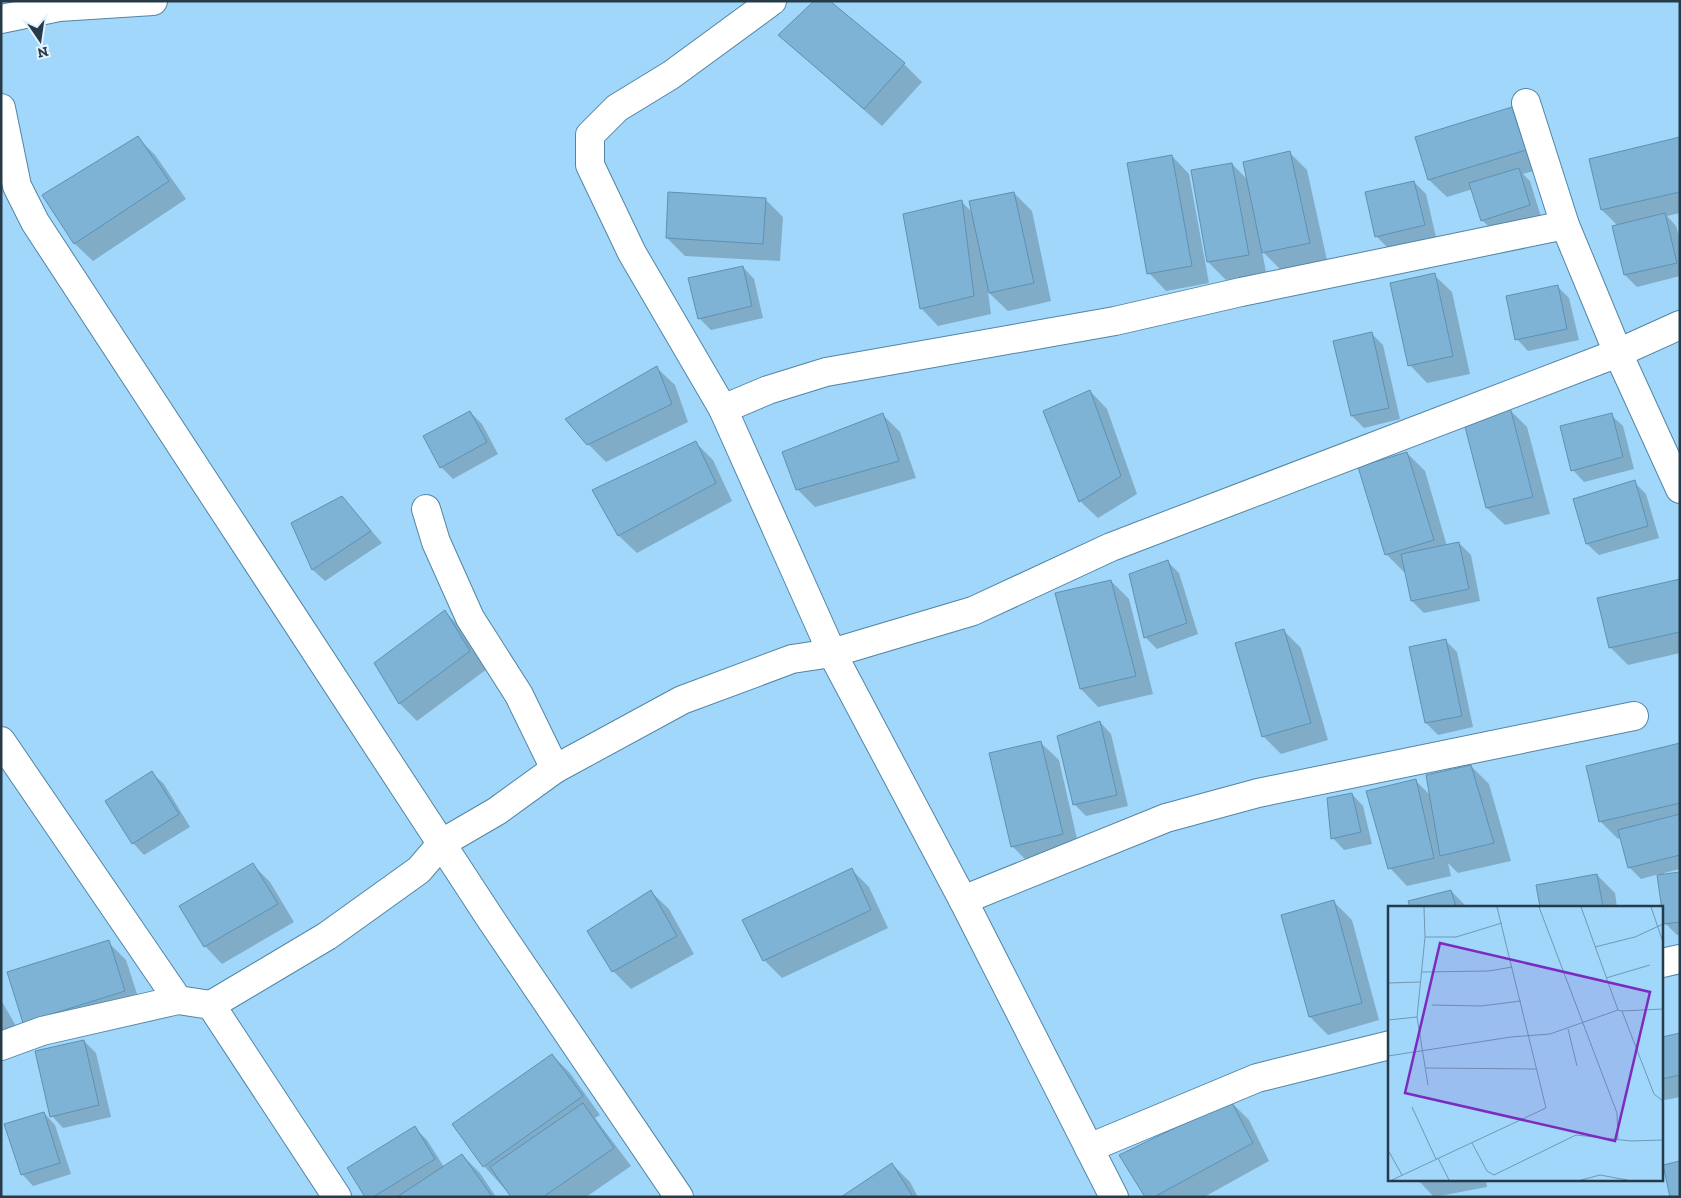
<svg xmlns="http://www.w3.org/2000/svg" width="1681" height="1198" font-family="'Zilla Slab',serif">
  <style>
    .shadow { fill: #0003 }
    .building { fill: #7eb3d5; stroke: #5e91b2 }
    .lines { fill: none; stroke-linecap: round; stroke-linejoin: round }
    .minor-casing { stroke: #5285a5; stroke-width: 30 }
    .minor { stroke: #fff; stroke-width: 28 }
    .inset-road { fill: none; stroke: #7099b3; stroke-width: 1 }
    .view { fill: #7b2cbf; fill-opacity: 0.15; stroke: #7b2cbf; stroke-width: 2.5 }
    .inset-edge { fill: none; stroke: #263b49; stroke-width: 2.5 }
  </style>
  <rect width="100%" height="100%" fill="#a1d7fa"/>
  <g class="shadow">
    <path d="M828,1L904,64L922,82L882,126L780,35Z"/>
    <path d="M1512,108L1530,126L1543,168L1523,174L1530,181L1541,217L1494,232L1482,220L1473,189L1447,197L1429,180L1416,137Z"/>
    <path d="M138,138L155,155L186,199L93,261L75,244L44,195Z"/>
    <path d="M1680,139V213L1667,216L1676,226L1680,239V276L1637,287L1625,275L1618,226L1602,210L1590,160Z"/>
    <path d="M1290,153L1307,170L1327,260L1281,270L1262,251L1266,272L1226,280L1208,262L1192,171L1232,164L1248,180Z"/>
    <path d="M1172,156L1189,174L1209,283L1166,291L1149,273Z"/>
    <path d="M1414,182L1426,194L1436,237L1388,248L1376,236Z"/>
    <path d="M1014,193L1032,211L1051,301L1008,311L988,292L991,314L938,326L921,308L962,202L972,212Z"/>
    <path d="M765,199L783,217L780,261L685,256L667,238Z"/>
    <path d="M743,267L754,279L763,318L711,330L699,318Z"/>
    <path d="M1434,275L1452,292L1470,374L1427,383L1410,365Z"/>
    <path d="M1558,287L1569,298L1579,340L1528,351L1517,339Z"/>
    <path d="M1371,333L1383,345L1400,419L1364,428L1352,416Z"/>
    <path d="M657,368L675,385L688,422L606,462L588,444Z"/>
    <path d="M1090,391L1107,409L1137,494L1098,518L1080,501Z"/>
    <path d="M1509,409L1527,427L1550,514L1505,525L1487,508L1465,420Z"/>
    <path d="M470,412L482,424L498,454L453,479L441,467Z"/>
    <path d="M882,414L900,432L916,478L815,507L797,489Z"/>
    <path d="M1611,415L1623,426L1634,469L1584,482L1573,470Z"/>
    <path d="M695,442L713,460L732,501L637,553L619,536L594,491Z"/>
    <path d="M1407,453L1425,471L1447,546L1459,543L1471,555L1480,601L1424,613L1412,601L1406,572H1404L1386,554Z"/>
    <path d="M1634,482L1646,494L1659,538L1599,555L1587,544Z"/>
    <path d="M342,497L382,543L325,581L313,570L293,524Z"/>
    <path d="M1167,561L1179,573L1198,634L1157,649L1145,637Z"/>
    <path d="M1680,580V653L1628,665L1610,647Z"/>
    <path d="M1111,581L1129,599L1153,694L1098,707L1081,689Z"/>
    <path d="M445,612L463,630L487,669L417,721L400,704L375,664Z"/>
    <path d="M1283,630L1301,648L1328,740L1281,754L1263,736Z"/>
    <path d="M1445,640L1457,652L1473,727L1438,735L1426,723Z"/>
    <path d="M1100,722L1111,734L1128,806L1086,816L1074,804Z"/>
    <path d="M1041,743L1059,760L1080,852L1030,864L1012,846Z"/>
    <path d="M1680,744V869L1664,873V875L1680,873V935H1677L1665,923L1659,874L1641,879L1629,867L1621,838L1618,839L1600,821Z"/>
    <path d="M1471,766L1489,784L1511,861L1458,873L1448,863L1451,876L1407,886L1390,868L1416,781L1431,796Z"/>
    <path d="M152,773L164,784L190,827L144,855L133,843Z"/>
    <path d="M1352,794L1363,806L1372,844L1344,850L1333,838Z"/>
    <path d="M252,864L270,882L294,922L222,964L205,946Z"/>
    <path d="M852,870L869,887L888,928L782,978L764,960L744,921Z"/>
    <path d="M1597,875L1615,893L1617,907H1541Z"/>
    <path d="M1451,891L1467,907H1411Z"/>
    <path d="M651,892L669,909L694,954L631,989L613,971Z"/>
    <path d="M1334,902L1352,920L1379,1020L1328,1035L1310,1017L1282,916Z"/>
    <path d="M108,942L126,960L142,1009L42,1040L24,1022Z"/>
    <path d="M1,1000L16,1026L1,1034Z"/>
    <path d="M1680,1034V1097L1665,1100L1662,1097V1038Z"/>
    <path d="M84,1041L96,1053L111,1117L63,1128L52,1116Z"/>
    <path d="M552,1055L570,1073L600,1115L595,1118L631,1166L586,1197H512L484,1166Z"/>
    <path d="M1231,1102L1249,1120L1269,1161L1204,1197H1147Z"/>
    <path d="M44,1113L55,1125L71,1174L33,1186L22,1174Z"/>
    <path d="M415,1128L427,1140L444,1167L462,1155L480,1173L496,1197H366Z"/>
    <path d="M892,1164L910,1182L918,1197H844Z"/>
    <path d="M1417,1179H1486L1487,1187L1434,1197Z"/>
  </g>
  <g class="building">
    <path d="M814,1H830L905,63L864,109L778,35Z"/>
    <path d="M1512,107L1526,150L1428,180L1415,137Z"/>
    <path d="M138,136L169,181L74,244L42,195Z"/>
    <path d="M1680,137V192L1601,210L1589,159Z"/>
    <path d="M1290,151L1310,243L1262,253L1243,162Z"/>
    <path d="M1172,155L1192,266L1147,274L1127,163Z"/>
    <path d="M1232,163L1249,255L1207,262L1191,170Z"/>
    <path d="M1519,168L1530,205L1481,221L1469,183Z"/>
    <path d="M1414,181L1425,225L1375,237L1365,192Z"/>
    <path d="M668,192L766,198L763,244L666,238Z"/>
    <path d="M1014,192L1034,283L989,293L969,201Z"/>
    <path d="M962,200L974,296L920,309L903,214Z"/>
    <path d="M1665,213L1677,263L1624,275L1612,226Z"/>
    <path d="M743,266L752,306L698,319L688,278Z"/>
    <path d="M1435,273L1453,356L1408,366L1390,283Z"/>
    <path d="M1558,285L1567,329L1515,340L1506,296Z"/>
    <path d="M1372,332L1389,408L1351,416L1333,341Z"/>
    <path d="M657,366L672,404L587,445L565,419Z"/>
    <path d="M1090,390L1121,476L1079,502L1043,411Z"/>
    <path d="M1510,407L1533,497L1486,508L1463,419Z"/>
    <path d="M470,411L487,442L440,468L423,436Z"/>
    <path d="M883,413L899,461L796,490L782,452Z"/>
    <path d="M1612,413L1623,457L1571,471L1560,426Z"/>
    <path d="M696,441L716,483L618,536L592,490Z"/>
    <path d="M1407,452L1434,540L1385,555L1358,467Z"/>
    <path d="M1635,480L1648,526L1586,544L1573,499Z"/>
    <path d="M342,496L371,531L312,570L291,523Z"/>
    <path d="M1459,542L1469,589L1411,601L1401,554Z"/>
    <path d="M1168,560L1187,623L1144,638L1129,574Z"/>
    <path d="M1680,579V632L1609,648L1597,598Z"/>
    <path d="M1111,580L1136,676L1080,689L1055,593Z"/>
    <path d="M445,610L470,651L399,704L374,663Z"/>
    <path d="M1284,629L1311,723L1262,737L1235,643Z"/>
    <path d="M1446,639L1462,716L1425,723L1409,647Z"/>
    <path d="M1100,721L1117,795L1073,805L1057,736Z"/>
    <path d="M1041,741L1063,834L1011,847L989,753Z"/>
    <path d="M1680,743V803L1599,822L1586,766Z"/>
    <path d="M1471,765L1494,843L1440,856L1426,775Z"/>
    <path d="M152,771L179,814L132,844L105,801Z"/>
    <path d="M1416,779L1434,858L1388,869L1366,791Z"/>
    <path d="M1352,793L1361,832L1331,839L1327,798Z"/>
    <path d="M1680,814V855L1628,868L1618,830Z"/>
    <path d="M253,863L278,904L204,947L179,906Z"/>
    <path d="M852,868L871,910L763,961L742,920Z"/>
    <path d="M1680,872V922L1664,924L1657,875Z"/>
    <path d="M1597,874L1603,907H1540L1536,885Z"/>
    <path d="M651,890L677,936L612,972L587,931Z"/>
    <path d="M1451,890L1456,907H1410L1408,901Z"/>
    <path d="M1334,900L1362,1003L1309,1017L1281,915Z"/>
    <path d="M109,940L125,991L23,1023L7,972Z"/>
    <path d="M1680,1033V1075L1662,1079V1037Z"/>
    <path d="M84,1040L99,1105L50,1117L35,1051Z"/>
    <path d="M552,1054L583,1096L483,1167L452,1124Z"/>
    <path d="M1231,1101L1253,1143L1154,1197H1145L1119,1155Z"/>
    <path d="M583,1103L614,1148L543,1197H511L490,1167Z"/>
    <path d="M44,1112L60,1163L21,1175L4,1124Z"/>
    <path d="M415,1126L435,1159L373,1197H365L347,1168Z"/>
    <path d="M462,1154L491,1195L488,1197H397Z"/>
    <path d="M1680,1161V1197H1670L1663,1165Z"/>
    <path d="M892,1163L913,1197H841Z"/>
  </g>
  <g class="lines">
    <defs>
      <g id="minor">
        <path d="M772,1L671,75L617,108L590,135V165L632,253L723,409L832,653L963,900L1114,1197"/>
        <path d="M1,19L59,7L153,1"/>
        <path d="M1526,103L1565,225L1618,353L1680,489"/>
        <path d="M1,108L17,186L35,222L492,921L679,1197"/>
        <path d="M723,409L768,390L826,372L1115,321L1241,292L1565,225"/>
        <path d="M426,509L436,542L470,618L519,695L555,769"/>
        <path d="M1,741L178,1000L211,1005L337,1197"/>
        <path d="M963,900L1166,818L1258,793L1634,716"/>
        <path d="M1662,963L1680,959"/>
        <path d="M211,1005L327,936L419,870L442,843L497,811L555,769L682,700L792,659L832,653L973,611L1111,547L1618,353L1680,325"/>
        <path d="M1,1046L42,1031L178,1000"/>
        <path d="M1089,1148L1257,1078L1390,1045"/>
      </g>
    </defs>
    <use href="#minor" class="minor-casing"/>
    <use href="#minor" class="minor"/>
  </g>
  <g transform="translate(1388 906)">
    <rect width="275" height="275" fill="#a1d7fa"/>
    <path class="inset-road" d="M36,1L37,31L29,111L40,179M151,1L229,207L230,233M193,1L230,104L234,105L266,188L275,195M263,1L275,36M37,31H68L114,17M207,41L247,31L275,18M34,66L101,65L124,61M218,72L262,59M0,77L33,76M44,99L93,100L133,95M234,105L275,103M0,114L29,111M180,123L189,160M0,150L123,131L162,128L230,104M38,162L149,163M24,201L48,253M84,237L99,265L106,269L188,229L243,235L275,234M0,244L14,269M50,252L61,274M4,274L158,202L109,1M193,274L212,269L239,274"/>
    <path class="view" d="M52,37L262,86L227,235L17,187Z"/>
    <rect width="275" height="275" class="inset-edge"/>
  </g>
  <rect width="1681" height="1198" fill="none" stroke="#263b49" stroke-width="5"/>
  <g transform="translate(40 40) rotate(167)" stroke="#e2f2fd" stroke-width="4" paint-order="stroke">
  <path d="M0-4L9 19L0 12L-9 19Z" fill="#263b49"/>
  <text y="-8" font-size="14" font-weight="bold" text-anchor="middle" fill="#263b49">N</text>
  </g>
</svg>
